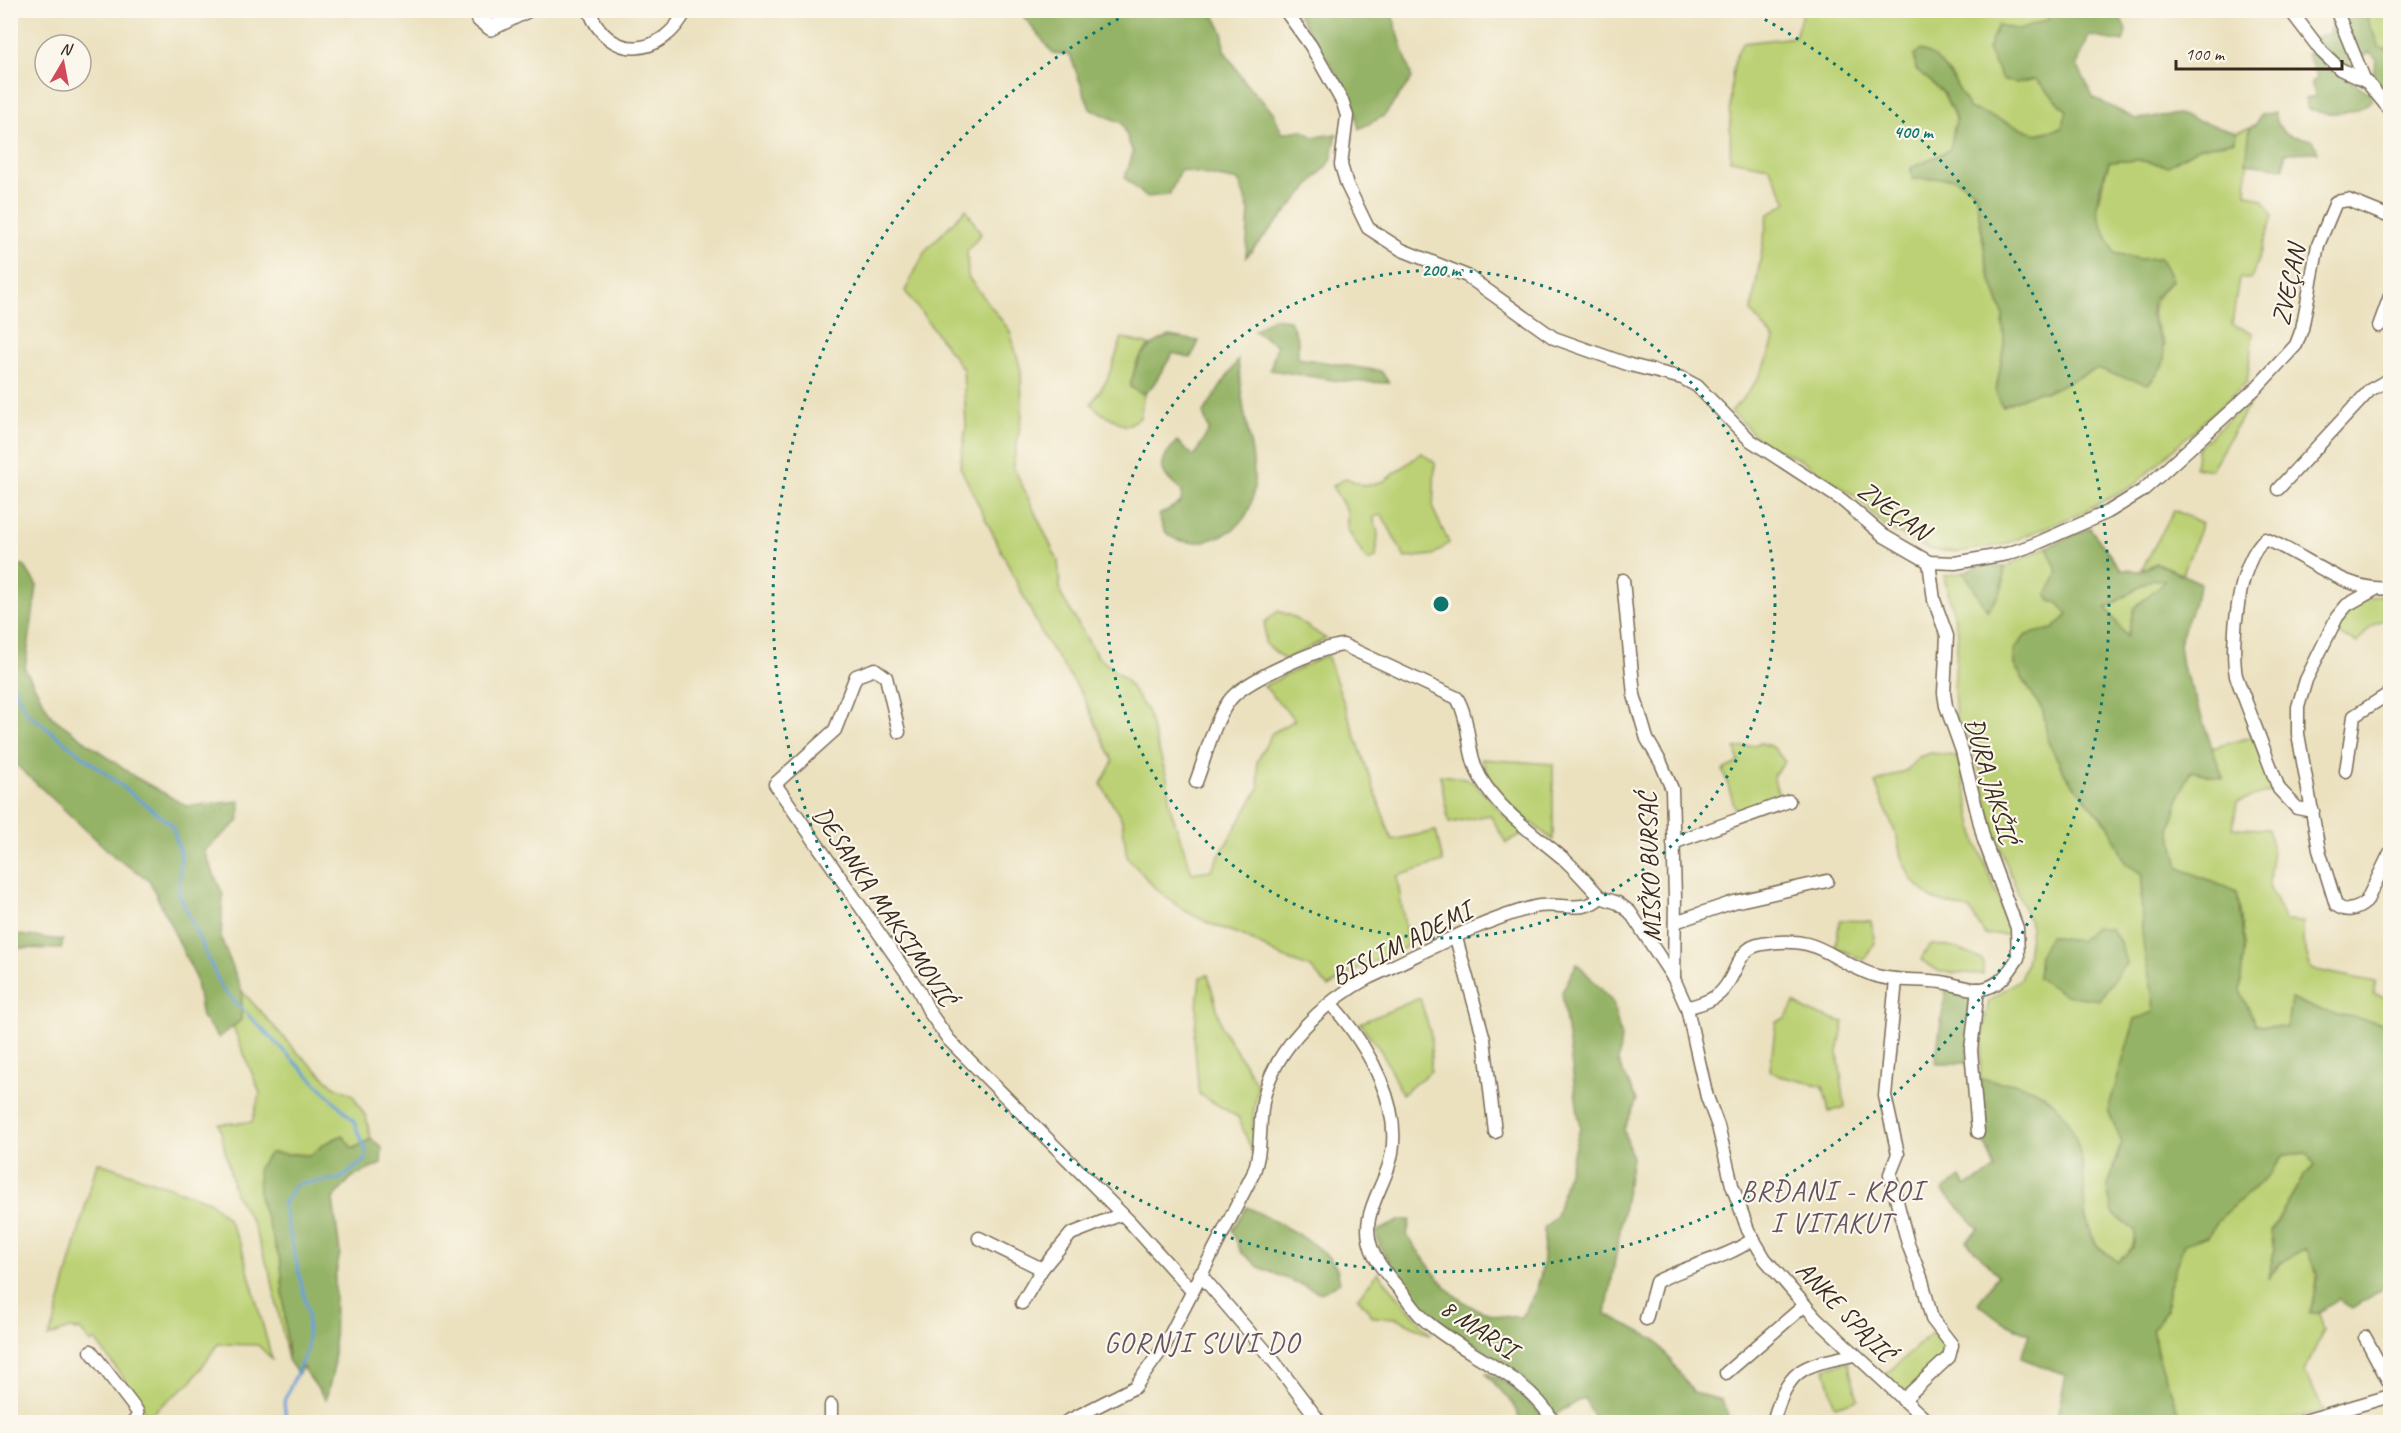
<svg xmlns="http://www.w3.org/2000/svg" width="2401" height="1433" font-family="Caveat,sans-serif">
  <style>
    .green { fill: #bcd175; stroke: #7c7e4a; stroke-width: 1.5; fill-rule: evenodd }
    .forest { fill: #95b366; stroke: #686e42; stroke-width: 1.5; fill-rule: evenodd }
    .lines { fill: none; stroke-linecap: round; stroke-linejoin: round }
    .stream { stroke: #6ca1d9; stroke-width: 3 }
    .minor-casing { stroke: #796a56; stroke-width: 15 }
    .tertiary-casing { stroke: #796a56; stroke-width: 18 }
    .minor { stroke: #fff; stroke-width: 12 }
    .tertiary { stroke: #fff; stroke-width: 15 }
    .ring { fill: none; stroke: #0f766e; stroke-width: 3; stroke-dasharray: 3 6 }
    .labels { text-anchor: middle; stroke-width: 4.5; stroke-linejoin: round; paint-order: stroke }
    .street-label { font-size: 26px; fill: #3b2a1e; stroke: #fbf7ec }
    .quarter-label { font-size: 28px; letter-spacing: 1.5px; fill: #645361; stroke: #fbf7ec }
    .centre { fill: #0f766e; stroke: #fbf7ec; stroke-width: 3 }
    .ring-label { font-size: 18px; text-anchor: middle; font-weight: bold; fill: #0f766e; stroke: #fbf7ec; stroke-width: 4.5; stroke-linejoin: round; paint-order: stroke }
  </style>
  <rect width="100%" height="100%" fill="#fbf7ec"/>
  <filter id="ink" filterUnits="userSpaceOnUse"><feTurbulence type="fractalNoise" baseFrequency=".0167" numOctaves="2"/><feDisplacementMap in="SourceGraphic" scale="12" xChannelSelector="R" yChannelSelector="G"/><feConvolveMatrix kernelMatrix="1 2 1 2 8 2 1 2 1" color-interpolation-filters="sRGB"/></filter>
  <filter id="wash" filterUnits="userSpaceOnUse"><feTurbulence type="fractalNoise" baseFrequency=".008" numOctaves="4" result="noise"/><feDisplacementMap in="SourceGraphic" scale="24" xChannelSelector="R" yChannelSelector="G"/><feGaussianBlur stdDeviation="1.35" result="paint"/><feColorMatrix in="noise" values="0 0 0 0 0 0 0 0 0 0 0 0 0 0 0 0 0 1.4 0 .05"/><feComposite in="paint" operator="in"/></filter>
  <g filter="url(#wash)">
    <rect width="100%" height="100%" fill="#ebe1bf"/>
    <g class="green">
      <path d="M1803,11H2048L2049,19L2019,31L1988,49L2002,79L2015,83L2036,79L2067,111L2062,128L2037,134L1969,108L1952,77L1916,69L1943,92L1956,119L1950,150L1911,168L1912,179L1954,178L1975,192L1988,271L2003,315L2004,344L1996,392L2003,406L2039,391L2046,392L2096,369L2120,374L2165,345C2148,312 2147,307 2172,280L2161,258L2139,259L2114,253L2095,211L2109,162L2138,160L2168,166L2198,148L2235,141L2236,132L2250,127L2246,193L2264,200L2273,216L2251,280L2239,278L2232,324L2253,333L2247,382L2133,486L2079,514L2003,545L1958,552L1931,550L1885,527L1855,496L1801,460L1761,442L1731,411C1754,388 1765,371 1774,339L1751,312L1768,215L1787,202L1769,167L1730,160C1732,130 1725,64 1743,43L1795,37Z"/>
      <path d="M2364,11H2390V46L2386,50L2379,48Z"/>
      <path d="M966,209L981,234L967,251L968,277L1010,331L1021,370L1022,415L1013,466L1058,561L1061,595L1097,656L1126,680L1147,711L1167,778L1170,807L1192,873L1211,870L1259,788L1257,762L1272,733L1295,720L1264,686L1327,655L1392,840L1436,831L1443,862L1397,876L1408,946L1350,973L1328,987L1311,968L1284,958L1244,936L1210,924L1182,909L1155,888L1127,857L1122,820L1101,784L1113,761L1082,694L1044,638L960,467L966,426L963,369L905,291L926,250Z"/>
      <path d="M1122,338L1149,345L1136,363L1130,387L1144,394L1140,418L1126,426L1101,413L1091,404L1107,380Z"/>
      <path d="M2255,394L2211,470L2195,467L2198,448Z"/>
      <path d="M1422,453L1435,463L1433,509L1449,543L1433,555L1405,558L1382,515L1373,517L1378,533L1376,558L1367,561L1347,529V511L1332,486L1346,478L1365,486L1384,481Z"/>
      <path d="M2174,510L2202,523L2183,574L2157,563L2141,571Z"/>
      <path d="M2047,547L2058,573V603L2068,615L2053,629L2026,635L2014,665L2043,711L2048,742L2067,777L2109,826L2126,864L2143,873L2141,899L2146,960L2153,987L2154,1012L2108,1110L2122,1143L2113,1164V1213L2135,1231L2133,1247L2118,1262L2096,1244L2084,1213L2083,1163L2038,1092L2019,1085L1980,1079L1982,1034L1989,1001L2020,979L2026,964L2031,927L1993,829L1974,745L1956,720L1954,689L1958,632L1944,576L1964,572L1988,610L2004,586V567ZM2111,929L2120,942L2126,963L2050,936L2080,941Z"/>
      <path d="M2152,579L2166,581L2134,608L2127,637L2106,608Z"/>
      <path d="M2390,594V617L2371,626L2357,643L2333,632C2351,603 2356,599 2390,594Z"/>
      <path d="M1278,611L1292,616L1326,639L1285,660L1265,643V622Z"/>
      <path d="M2254,736L2272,791L2237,802L2233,828L2268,829L2272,846L2269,886L2285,921L2303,922V942L2311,969L2376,982L2374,994L2390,999V1025L2319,1010L2291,999L2287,1028L2256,1025L2240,991L2244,942L2237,892L2179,868L2170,829L2180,794L2191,771L2223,778L2212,748Z"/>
      <path d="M1761,743L1773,747L1785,762L1773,776L1779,795L1736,811L1723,770L1739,762L1735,749Z"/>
      <path d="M1931,753L1956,756L1962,772L1976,842L2015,937L2001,934L1985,935L1970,910L1932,899L1912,880L1901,857L1897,837L1875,783L1907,770L1919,757Z"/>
      <path d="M1481,759L1553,764V840C1519,814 1499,800 1481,759Z"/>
      <path d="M1440,775L1466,778L1476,785L1522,834L1506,843L1490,815L1449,823Z"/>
      <path d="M1840,920L1871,921L1875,943L1864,960L1835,947Z"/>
      <path d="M1929,945C1950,945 1965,950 1983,961V974L1940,972L1921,960Z"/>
      <path d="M1208,975L1222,1028L1258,1086L1253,1115L1254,1156L1238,1117L1199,1094L1194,1038L1200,977Z"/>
      <path d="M242,991L296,1051L334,1086L352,1094L366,1117L371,1139L353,1149L324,1144L311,1155L270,1153L259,1196L281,1263L288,1360L271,1276L252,1222L235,1194L219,1124L252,1122L260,1093L233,1027L241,1020Z"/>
      <path d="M1420,998L1431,1035V1071L1402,1094L1381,1051L1360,1023Z"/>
      <path d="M1794,1003L1809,1012L1844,1022L1838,1052L1845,1107L1829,1112L1823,1086L1779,1076L1770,1070L1776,1022L1786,1018Z"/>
      <path d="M2308,1153L2314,1166L2303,1177L2271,1231L2274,1251L2269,1278C2279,1264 2289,1254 2306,1248C2322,1269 2315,1289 2310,1313L2319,1312L2324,1330L2304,1372L2324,1411L2275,1422H2182L2158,1356L2152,1329L2167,1310L2168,1288L2184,1244L2208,1236L2217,1221L2269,1175L2283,1155Z"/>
      <path d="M97,1162L209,1201L227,1218L241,1245L272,1359L258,1345L218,1344L192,1381L146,1418L142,1403L95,1340L91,1343L80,1330L69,1329L48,1337L54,1325Z"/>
      <path d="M1378,1273L1431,1335L1397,1318L1373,1317L1358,1297Z"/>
      <path d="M1934,1331L1946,1347L1941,1358L1906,1392L1884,1376Z"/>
      <path d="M1848,1362L1858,1399L1835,1406L1825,1368Z"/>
    </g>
    <g class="forest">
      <path d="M1019,11H1212L1223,33L1224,50L1246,84L1273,112L1282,133L1301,130L1314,137L1337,134L1331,161L1246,257L1249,211L1239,181L1181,170L1169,195L1146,197L1125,178L1133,153L1122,123L1090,109L1070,55L1053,53Z"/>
      <path d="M1296,11H1391L1412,78L1384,116L1359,129L1351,96Z"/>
      <path d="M2048,11H2117L2126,30L2123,42L2089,36L2077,65L2094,98L2136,119L2178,114L2236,132L2235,141L2198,148L2168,166L2138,160L2109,162C2091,208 2095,210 2114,253L2139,259L2161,258L2172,280C2167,286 2156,294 2153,301C2141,332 2188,347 2148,384L2096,369L2046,392L2039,391L2002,406L1996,392L2004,344L2003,315L1988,271L1975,192L1954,178L1912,179L1911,168L1950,150L1956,119L1943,92L1916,69L1914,55L1920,50L1935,57L1952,77L1969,108L2037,134L2062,128L2067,111L2036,79L2015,83L2002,79L1988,49L1998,25L2019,30L2049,19Z"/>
      <path d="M2340,11H2364L2379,47L2386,50L2390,46V101C2375,88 2368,79 2377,59L2369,52L2362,57Z"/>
      <path d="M2332,24L2338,28L2352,68L2339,63L2314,37L2328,34Z"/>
      <path d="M2311,50L2327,68L2370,93L2372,100C2357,115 2327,116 2308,109L2305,99L2316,97L2311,82L2318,79L2307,54Z"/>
      <path d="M2274,113C2281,138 2289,135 2313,140L2318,152L2285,153L2284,168L2246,163L2250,127L2256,124L2261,114Z"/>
      <path d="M1273,318L1290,320L1298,340V358L1381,371L1389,383L1339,381L1270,370L1277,345L1254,331Z"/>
      <path d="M1169,336L1199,341L1191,358L1173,353L1153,385L1144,394L1130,387C1137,358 1141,348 1169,336Z"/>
      <path d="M1238,360C1240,376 1241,393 1244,410C1251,452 1272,517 1220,536C1209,540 1201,543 1189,542C1170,540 1163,534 1159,515L1181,502L1182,491C1158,472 1156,464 1177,441L1194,456L1209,430L1203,413Z"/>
      <path d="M2090,528L2121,570L2141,571L2156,563L2201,583L2179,644L2182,667L2193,692L2223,779L2191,771L2180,794L2170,829L2179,868L2237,892L2244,942L2240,991L2256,1025L2287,1028L2291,999L2319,1010L2390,1025V1270L2381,1290L2353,1308L2338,1300L2319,1312L2310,1313L2318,1274L2306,1249L2278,1264L2268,1279L2274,1251L2271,1231L2303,1177L2314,1166L2307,1153L2284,1155L2269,1175L2217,1221L2208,1236L2184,1244L2168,1288L2167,1310L2152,1330L2158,1356L2182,1422H2056L2066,1375L2021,1358L2029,1334L2000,1320L1978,1303L1998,1275L1966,1241L1979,1229L1942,1190L1961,1177L1966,1186L1995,1170L1983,1137L1980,1079C1998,1082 2021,1082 2038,1092C2075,1111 2083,1154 2084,1191C2084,1208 2085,1232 2096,1245C2102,1251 2112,1257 2118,1262L2133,1247L2135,1231L2113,1213L2107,1189L2122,1143L2108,1110L2135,1019L2154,1012C2153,994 2150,979 2146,962C2140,934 2141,902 2143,874L2126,864L2109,826L2067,777L2048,742L2043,711L2014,665V650L2026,635L2053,629L2068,615L2058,603L2050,601L2047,595L2058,573L2047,547ZM2152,579L2165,581L2134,608L2127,637L2106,608Z"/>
      <path d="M11,565H24L37,586L25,669L52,717L135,777L187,806L240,801L239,821L204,851L223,895L221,938L242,991L241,1020L219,1038L202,1017L195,976L149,880L116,858L11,760Z"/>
      <path d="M1979,566L2004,567C2004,587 2001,596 1987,610L1964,572Z"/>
      <path d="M2094,927L2111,929L2120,942L2126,963L2099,1000L2065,995L2038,977L2040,954L2050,936L2080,941Z"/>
      <path d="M10,934L63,940L61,949L11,948Z"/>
      <path d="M1577,963L1613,1002L1621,1038L1618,1062L1637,1100L1624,1129L1632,1158L1606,1314L1655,1339L1694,1393L1722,1400L1730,1419L1728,1422H1596L1584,1398L1554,1415L1518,1372L1433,1317L1399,1275L1380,1247L1376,1232L1401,1220H1410L1407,1235C1439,1280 1460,1319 1521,1317C1543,1287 1544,1264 1544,1228L1556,1216L1580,1128L1562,992Z"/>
      <path d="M1946,989L1971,994L1967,1063H1935Z"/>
      <path d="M342,1135L353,1149L371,1139L382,1147L381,1164L351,1178L333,1199L340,1253L335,1278L334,1366L326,1400L302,1367L298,1374L288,1360L281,1263L259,1196L258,1168L270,1153L311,1155L324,1144Z"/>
      <path d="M1247,1207C1271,1219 1318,1242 1334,1264C1338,1268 1338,1276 1340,1282L1321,1293L1259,1267L1241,1252L1232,1230Z"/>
      <path d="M1485,1373C1511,1383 1530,1400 1546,1422H1521L1513,1404Z"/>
    </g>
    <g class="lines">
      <path class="stream" d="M10,679L26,712L172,825L181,855L179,894L222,989L353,1120L366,1150V1160L340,1179L296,1184L283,1205L308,1312L307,1350L284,1401L286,1422"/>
    </g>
  </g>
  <g filter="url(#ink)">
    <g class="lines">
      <defs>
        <g id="minor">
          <path d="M589,10C609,63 663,57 686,10"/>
          <path d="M1285,10L1311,46L1343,103L1347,116L1341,165L1347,185L1368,228L1402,250L1467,276L1554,338L1630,365L1682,378L1697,386L1750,440L1842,500L1884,536L1929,562L1955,563L2007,554L2033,545L2108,512L2142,491L2160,475L2257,387L2296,345L2302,329L2318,245L2336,202L2348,200L2390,217"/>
          <path d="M2290,10L2322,52L2340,69L2367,82L2390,110"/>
          <path d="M2336,10L2365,81"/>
          <path d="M2379,326L2390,296"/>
          <path d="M2278,489L2370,390L2390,379"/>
          <path d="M1623,580L1634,695L1647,739L1661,763L1672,789L1675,898L1674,978"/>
          <path d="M2374,590L2347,605L2337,617L2306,680L2298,707V734L2319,850L2336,905C2345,913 2357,910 2366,902L2390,853"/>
          <path d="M899,732L886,677L875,669L856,676L835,730L775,784L918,989L930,1013L949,1040L1130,1222L1192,1291"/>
          <path d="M2346,771L2354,716L2390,693"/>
          <path d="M1196,782C1206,756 1213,723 1229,701C1243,681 1319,648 1343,645L1457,698C1471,722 1466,752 1480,777C1501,813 1535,834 1565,860C1578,872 1589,885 1600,897"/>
          <path d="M2313,811L2297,808L2279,789L2236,676C2230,642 2238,563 2265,539C2305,554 2345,593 2390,588"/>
          <path d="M1673,843L1789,801"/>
          <path d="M1600,897L1618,903L1630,912L1674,979L1687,1008L1707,1097L1718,1126L1732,1185L1748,1230L1765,1259L1816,1318L1928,1422"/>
          <path d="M1675,922L1734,902L1827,881"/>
          <path d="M1456,938L1484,1039L1495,1132"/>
          <path d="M1896,980L1885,1096L1898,1154L1890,1174L1908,1244L1922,1280L1932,1319L1952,1345L1949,1357L1903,1400"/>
          <path d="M1331,1004C1367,1044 1408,1112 1388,1168C1378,1197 1360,1219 1372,1250C1378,1265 1390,1278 1401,1291C1409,1301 1417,1314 1427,1322C1469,1358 1525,1373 1554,1422"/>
          <path d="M1687,1008C1698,1004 1711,1002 1720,993C1738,977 1735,948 1762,944C1820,934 1826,958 1873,975C1895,982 1918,979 1941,982C1956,984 1970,992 1986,988C2002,984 2010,970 2018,958L2017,928L1984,840L1962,751L1946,706L1944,693L1947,636L1934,600L1929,562"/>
          <path d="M1978,1132L1971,1050L1978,989"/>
          <path d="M979,1238L1042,1269"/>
          <path d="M1200,1274L1269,1355L1320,1422"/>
          <path d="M1022,1303L1042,1269L1071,1234L1122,1214"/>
          <path d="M1646,1319L1656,1282C1687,1265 1724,1260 1753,1239"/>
          <path d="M2365,1337L2390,1384"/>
          <path d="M91,1351L137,1411L138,1417L133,1422"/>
          <path d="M1726,1373L1805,1305"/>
          <path d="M831,1422V1405"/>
          <path d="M1066,1422L1135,1387L1165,1345L1253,1174C1263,1149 1258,1123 1264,1097C1275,1047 1325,1001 1368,978C1421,954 1479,921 1534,907C1556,901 1585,915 1600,897"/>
          <path d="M1773,1422C1789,1367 1801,1366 1854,1355"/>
          <path d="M2301,1422L2390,1396"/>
        </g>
        <path id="tertiary" d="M477,10L480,20L491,28L527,10"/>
      </defs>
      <use href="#minor" class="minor-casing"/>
      <use href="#tertiary" class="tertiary-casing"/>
      <use href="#minor" class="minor"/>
      <use href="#tertiary" class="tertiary"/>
    </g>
  </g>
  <g class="ring">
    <circle cx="1441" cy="604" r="334"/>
    <path d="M1749 11A668 668 0 1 1 1133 11"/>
  </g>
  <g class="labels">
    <g class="street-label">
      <text transform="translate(2288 285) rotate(-78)" y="9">ZVEÇAN</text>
      <text transform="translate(1894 510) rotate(36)" y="9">ZVEÇAN</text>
      <text transform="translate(1992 781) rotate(74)" y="9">ÐURA JAKŠIĆ</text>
      <text transform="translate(1649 867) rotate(-92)" y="9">MIŠKO BURSAĆ</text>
      <text transform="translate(885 906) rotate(56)" y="9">DESANKA MAKSIMOVIĆ</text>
      <text transform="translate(1401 943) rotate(-27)" y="9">BISLIM ADEMI</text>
      <text transform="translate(1846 1311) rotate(46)" y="9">ANKE SPAJIĆ</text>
      <text transform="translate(1479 1328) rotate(34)" y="9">8 MARSI</text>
    </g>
    <g class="quarter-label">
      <text x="1832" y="1200">BRĐANI - KROI<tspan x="1832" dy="32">I VITAKUT</tspan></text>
      <text x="1202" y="1352">GORNJI SUVI DO</text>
    </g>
  </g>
  <circle cx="1441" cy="604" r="9" class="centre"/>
  <g class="ring-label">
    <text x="1913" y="138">400 m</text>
    <text x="1441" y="276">200 m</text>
  </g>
  <rect width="2401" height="1433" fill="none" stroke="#fbf7ec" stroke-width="36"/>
  <g transform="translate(63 63) rotate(10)"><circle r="28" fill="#fbf7ec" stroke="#aea59a" stroke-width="1.5"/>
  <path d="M0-4.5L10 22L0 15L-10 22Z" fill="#d1495b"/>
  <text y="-9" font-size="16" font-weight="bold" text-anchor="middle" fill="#3b2a1e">N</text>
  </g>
  <path d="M2176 60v9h166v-9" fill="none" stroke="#3b2a1e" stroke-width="3"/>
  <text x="2185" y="60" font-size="18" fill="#3b2a1e" stroke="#fbf7ec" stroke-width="4.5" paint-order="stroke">100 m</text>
</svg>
